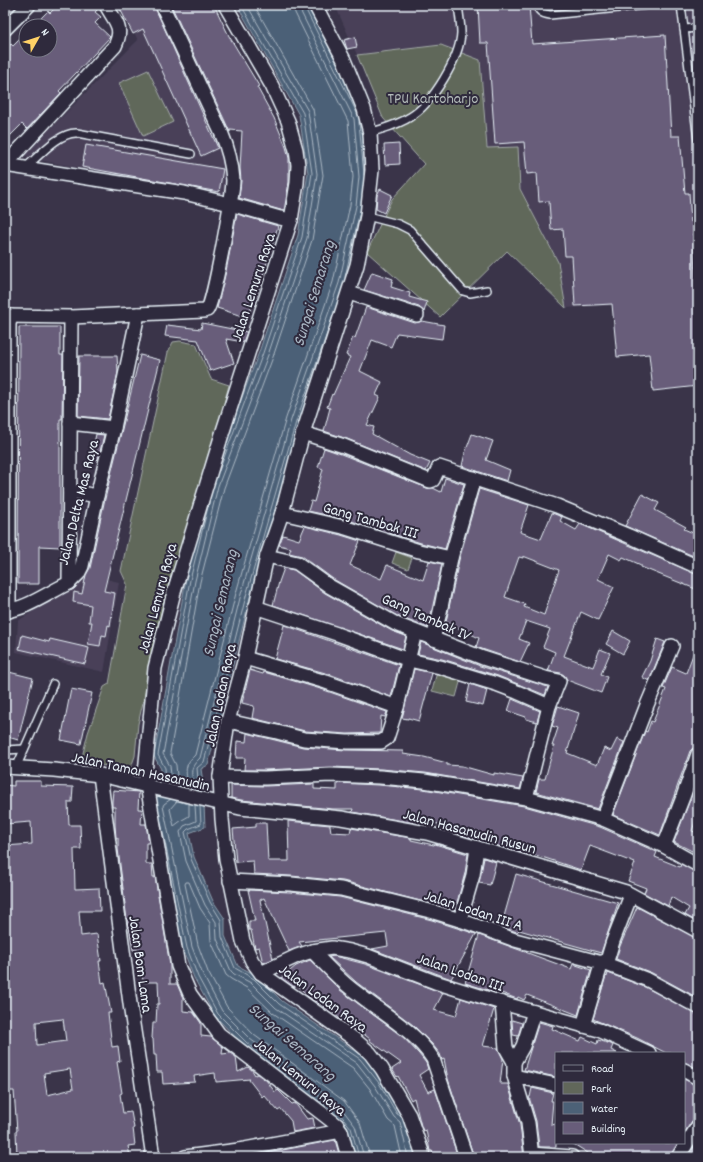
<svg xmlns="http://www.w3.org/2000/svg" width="703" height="1162" font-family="Dekko,sans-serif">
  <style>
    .built { fill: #484058 }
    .green { fill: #61675a; stroke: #a4aca9 }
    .water { fill: #4c6177; stroke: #8a9bab }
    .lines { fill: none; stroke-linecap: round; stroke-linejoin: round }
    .shore { stroke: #aab7c4; stroke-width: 1 }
    .building { fill: #685d7a; stroke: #e8f1f8; fill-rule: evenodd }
    .lane-casing { stroke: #e8f1f8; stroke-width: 10 }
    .street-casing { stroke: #e8f1f8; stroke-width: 16 }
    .lane { stroke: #2f2a3d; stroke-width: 7 }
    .street { stroke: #2f2a3d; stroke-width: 13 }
    .labels { text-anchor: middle; stroke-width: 4; stroke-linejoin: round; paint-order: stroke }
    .park-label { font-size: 16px; fill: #b2bab9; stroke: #2f2a3d }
    .street-label { font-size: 16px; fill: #e8f1f8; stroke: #2f2a3d }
    .water-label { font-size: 17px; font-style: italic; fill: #aab7c4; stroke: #2f2a3d }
  </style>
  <rect width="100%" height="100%" fill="#3a3449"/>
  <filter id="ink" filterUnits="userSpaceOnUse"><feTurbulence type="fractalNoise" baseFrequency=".025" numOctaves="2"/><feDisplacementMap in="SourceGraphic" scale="8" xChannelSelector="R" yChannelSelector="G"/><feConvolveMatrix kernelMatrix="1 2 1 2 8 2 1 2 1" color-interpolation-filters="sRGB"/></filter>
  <g filter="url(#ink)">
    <g class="built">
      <path d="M119,5H158L220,137L227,166L225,196L33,159L24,155L138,40Z"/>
      <path d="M335,5H695L698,46V300L566,308L558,262L520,189L518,147L487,148L480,60L441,45L357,55Z"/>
      <path d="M88,575L119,582L104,672L16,652L18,621Z"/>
    </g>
    <g class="green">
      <path d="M441,45L480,60L487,148L518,147L520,189L558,262L566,308L507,251L440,317L367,252L392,199L424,164L383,118L357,55Z"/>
      <path d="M148,70L173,122L143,136L119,83Z"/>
      <path d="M180,341L196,344L211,379L229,385L212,447L163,603L150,672L138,724L135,756L130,770L89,763L82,757L88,733L104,687L109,684L127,584L121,571L168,352L173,342Z"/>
      <path d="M396,552L412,558L408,569L392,563Z"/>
      <path d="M438,668L462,675L456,697L432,691Z"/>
    </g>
    <path class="water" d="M237,5H308L363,116L368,177L347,286L300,423L250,597L208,765L201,769L203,782L205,827L189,833L194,857L213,901L225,919V936L238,966L256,975L282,1001L363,1056L383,1080L408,1116L417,1157H356L347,1130L333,1111L244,1046L215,1016L194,978L183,949L152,800L165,793L162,781L161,769L154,756L186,579L210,483L259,352L298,235L308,173L299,115Z"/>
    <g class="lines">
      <g class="shore">
        <path d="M304,5L305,8L358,115"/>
        <path d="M359,122L364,175"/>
        <path d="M345,277L360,211"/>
        <path d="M219,471L263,353L302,237L312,173L303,113L241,5"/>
        <path d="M166,783L165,768L158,755L190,580L209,503"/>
        <path d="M172,784L170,766L163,754L195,581L218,486L268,355L307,238L317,174L308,111L247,5"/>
        <path d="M178,786L176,765L170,753L200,582L224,488L273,357L312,240L323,175L313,109L254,5"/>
        <path d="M188,788C187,772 182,767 195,755L236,593L286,418L333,282L350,205L353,177L348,121L295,13L293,5"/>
        <path d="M194,789C193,774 187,770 200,758L241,594L291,420L339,283L356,206L359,177L354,119L300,10L299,5"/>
        <path d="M199,791L197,768L204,762L246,596L296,422L333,316"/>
        <path d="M171,799L164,804L163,806L192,947L203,975L222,1011L250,1039L339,1105L355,1126L364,1157"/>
        <path d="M177,801L170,809L174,826L182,820L189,816V804"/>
        <path d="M195,805L196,821L184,826L180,832L186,861L205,905L216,922L217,939L231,971L234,974L251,983L276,1008L357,1063L375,1086L394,1117L400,1122L408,1157"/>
        <path d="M200,806L201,824L188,829L185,832L191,859L210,902L221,920L222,937L235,968L254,979L279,1004L360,1059L379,1083L397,1114L401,1116"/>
        <path d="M160,818L187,948L198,977L218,1014L247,1043L336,1109L351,1128L359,1157"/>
        <path d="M370,1157L360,1123L344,1101L254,1035L227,1007L208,972L198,945L185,884L186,882H189L200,908L210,923L211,941L226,975L231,979L247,988L273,1013L353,1068L370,1089L388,1120L395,1126L402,1157"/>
      </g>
    </g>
    <g class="building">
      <path d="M58,5H98L99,8L95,12L101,17L95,23L110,37L59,91L61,93L27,129L22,124L5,141V50L11,44L13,46L26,33V50H50V26H33L48,11L50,13Z"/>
      <path d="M118,5H154L218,148L201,156L143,29L133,34Z"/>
      <path d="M171,5H214L229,36L259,86L257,87L274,118L286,147L289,158V182L284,211L239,198L241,181L240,168L242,131L230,130V132Z"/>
      <path d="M478,5H529L532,44L665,35L671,136H680L685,193H689L691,222L693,221L695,276L697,301L698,300V386L653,391L649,354L617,357L612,304L575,306L572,256H565L563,229L551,230L549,201L539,202L537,173L527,174L524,142L495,144L488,43H480Z"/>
      <path d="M355,37L357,47L347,49L344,40Z"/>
      <path d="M399,144L400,164L385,165L384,145Z"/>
      <path d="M86,145L223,169L219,192L82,167Z"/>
      <path d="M380,189L392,195L384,213L376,209L377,195Z"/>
      <path d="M237,214L278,226L256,298L254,297L248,318L217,308L226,271Z"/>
      <path d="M372,272L393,279L391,287L410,293L409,297L427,302L424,312L419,307L364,290Z"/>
      <path d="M366,307L415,323L422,321L444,325L442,339L397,333L391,347L372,340L360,371L382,382L376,395L380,397L367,425L374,427L372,434L410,455L430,463L426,471L347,439L324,431L330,408L327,407L332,394L333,395L350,357L346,355L353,337L355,338Z"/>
      <path d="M202,323L247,332L243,342L226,339L234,363L210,371L198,340L165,336L167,325L201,329Z"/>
      <path d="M19,327H60V355H63L62,419H60V547L39,546V584H18Z"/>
      <path d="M140,355L160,360L104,591L115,593L110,626L108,625L106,636L102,635L100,646L88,644L92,622H89L91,605L73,602L74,592L82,594L86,575L90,568L104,503Z"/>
      <path d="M79,356H117L118,372L108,419L78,416Z"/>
      <path d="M96,434L104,435L98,460L91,458Z"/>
      <path d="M472,434L493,441L486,460L510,470L507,481L462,466L465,453Z"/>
      <path d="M324,448L341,454L427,488H433L441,492L445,478L464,484L445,549L421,543L345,519L308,511L311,501L314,502L323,469L318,467Z"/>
      <path d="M479,489L529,505L520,532L541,539L552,513L562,517L560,521L576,530L580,524L698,575V590L641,567V565L623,557L621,560L609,554L598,579L614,587L598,620L581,612L564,656L593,667L600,649L610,653L601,674L607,677L601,693L567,680L565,676L561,673L548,671L555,652L543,647L550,629L526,621L519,639L529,643L520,662L476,647L479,638L446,622L459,560ZM523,556L559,570L544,615L524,607L525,604L505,597L519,557L523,558Z"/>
      <path d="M642,494L659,503L655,510L686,527L684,529L698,535V558L625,526Z"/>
      <path d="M305,526L341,535L360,541L350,565L381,579L387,565L423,580L429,561L442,564L428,628L399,617L333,579L302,556L289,553L291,548L279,545L283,535L299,540Z"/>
      <path d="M284,568L294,570L325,593L392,631L406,636L403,649L273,605L279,582Z"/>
      <path d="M284,625L399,665L391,697L329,674L275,659Z"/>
      <path d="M613,631L630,641L623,654L606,644Z"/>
      <path d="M22,635L49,642L50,639L89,648L85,664L19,649Z"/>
      <path d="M657,639L665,642L649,681L642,677L650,661Z"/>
      <path d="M421,642L480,666L548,687L545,695L498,676L442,659L418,654Z"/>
      <path d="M697,644L698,645V746L693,748L690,751L660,835L613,815L645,731L647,732L651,721L653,722L666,689L663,688L672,667L686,673Z"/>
      <path d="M414,669L432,673L419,721L408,718V719L402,718Z"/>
      <path d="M250,670L263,674L264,672L324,690L387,712L385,717L381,716L380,733L347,734L305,731L252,718L254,706L242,703Z"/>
      <path d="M5,671L33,678L18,740L5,736Z"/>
      <path d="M470,684L487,690L483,706L466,702Z"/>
      <path d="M71,689L92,693L81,744L61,740Z"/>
      <path d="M512,699L540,711L537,722L526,719V717L508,711Z"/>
      <path d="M558,706L579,713L567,753L597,765L604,748L611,751L617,739L624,742L598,809L536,792L539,779H545L554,746H552L558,728L552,726Z"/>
      <path d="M247,733L303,747L346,750L403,751V754L424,757L447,763V765L462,766L494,775V773L523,778L520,789L425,773L381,769L331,767L265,770H244L245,758H236L237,741L246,742Z"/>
      <path d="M698,778V813L692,831L698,833V843L694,852L674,842Z"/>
      <path d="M14,781H41V786L73,787L72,802H68L69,825H80L81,849H74L75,889L99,888L100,911H79L81,936L97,934L101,961H99L102,983L105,982L111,1013H108L112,1047L118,1046L120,1061L117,1062L122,1093L120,1094L123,1113L131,1112L134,1128H133L135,1145L128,1146L130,1156L122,1157H17L16,1131H17L14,1091H9L7,1053H5V846L32,844L31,822L5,824V785L14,786ZM63,1019L66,1041L37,1045L36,1022ZM70,1069L73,1089L47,1095L44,1073Z"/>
      <path d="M337,783L379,785L423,789L524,806L600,827L657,852L655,857L680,867L681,864L698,873V913L694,920L685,915L689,908L671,897L668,906L644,893L646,888L628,881L635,863L590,846L581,870L548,859L529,853L528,855L438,828L439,824L414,821V823L352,812L353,809H333L241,800L231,798V785L265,786L314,784V789L337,790Z"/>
      <path d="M113,790L139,792L138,809H142L141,824H146L149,843H146V864H152L153,877H155L170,965V984H177L183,998V1011L193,1012L201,1023V1036L211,1037L223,1047L222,1054L230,1053L236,1057L238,1072L248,1067L252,1070L255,1075L257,1074L266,1080L275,1092L278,1090L292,1104L295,1103L307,1119L313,1118L315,1128L293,1132L291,1121L281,1109L278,1111L264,1095L262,1097L249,1080L250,1079L216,1082L215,1073L194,1076L195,1082L163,1084L162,1072H157L156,1055H154L153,1039L152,1038L153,1023H156L157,1004H159L158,982H143L140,949L133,950L129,927L128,928L118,849V838H116L115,825V807H112V802Z"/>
      <path d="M288,821L330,825L331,832L350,833L351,828L411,838V840L434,845L435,844L468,854L465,873L455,910L343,881L291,876L254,874L253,861L236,862L233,829L256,827V823H266L268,861H289Z"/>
      <path d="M484,858L496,862L490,885L479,883Z"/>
      <path d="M516,874L618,903L601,953L519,930L517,932L501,927Z"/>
      <path d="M248,890L290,892L340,897L432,920L476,934L451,979L372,949L388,946L386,933L299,942L302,946L289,951L264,898L260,900L273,959L263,963L259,947L255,948L251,930H249V921H255Z"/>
      <path d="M637,907L698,939V998L652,973L616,959L620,946Z"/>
      <path d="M479,935L571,969L573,964L591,970L578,1015L527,995L524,1000L518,997L517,999L499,992L498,993L465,983Z"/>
      <path d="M334,956L365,964L443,993L434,1010L456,1016L461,998L494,1009L483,1046L498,1048L503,1059L500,1084H508L520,1125L524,1157H474L448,1079L444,1059L442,1060L440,1054L432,1044L413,1025L356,982L329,957Z"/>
      <path d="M310,960L340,990L403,1037L419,1054L426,1063L428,1069L419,1075L428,1092L435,1089L458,1157H433L432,1151H430L426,1130L423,1131L421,1126L414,1098L411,1100L398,1076L397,1077L392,1069L401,1063L369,1040L370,1039L343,1018L341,1020L330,1010L329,1011L319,1003V1004L309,997L297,985L294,987L281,978L296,966Z"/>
      <path d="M608,973L645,987L698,1015V1069L684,1062V1053H666L637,1038L593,1019L606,976L607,977Z"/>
      <path d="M512,1020L522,1023L518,1036L513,1035Z"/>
      <path d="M539,1022L553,1026L552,1029L580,1041L582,1037L597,1044L598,1040L611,1044L613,1045L611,1050L617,1053H556V1077L524,1070Z"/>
      <path d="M684,1079L698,1086V1108L694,1114L698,1118L692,1121L684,1133Z"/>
      <path d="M532,1088L553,1093L551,1101H553L551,1125L556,1124V1147H539L536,1121L529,1097H530Z"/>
      <path d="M335,1140L340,1157H268L267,1153Z"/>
      <path d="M572,1143H678L670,1157H600L592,1153L591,1155Z"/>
      <path d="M695,1145L698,1147V1157H688Z"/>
    </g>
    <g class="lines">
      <defs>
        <g id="lane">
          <path d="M537,5C538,12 543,14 550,15L648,5"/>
          <path d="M681,5L698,140"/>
          <path d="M684,29L698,28"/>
          <path d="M370,133C384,128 398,125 410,117C432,104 460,58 461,33C461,24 459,14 458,5"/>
          <path d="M25,168C39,156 59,132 77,133L191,154"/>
          <path d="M367,216L398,224L410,230L463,291L470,293L487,290"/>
          <path d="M5,750L24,749"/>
          <path d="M16,768L53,684"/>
        </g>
        <g id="street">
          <path d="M225,5L272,86L288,121L296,150L298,165L297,183L291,220L222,434L174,592L155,668L145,773L178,966L190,994L219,1034L337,1125L341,1131L348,1157"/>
          <path d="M315,5L344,60L364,109L370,133L372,170L367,216L357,265L303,433L282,513L267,556L245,658L228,721L220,777L222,819L226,859L243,941L252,961L261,973L354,1039L370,1053L382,1069L409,1115L422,1152L423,1157"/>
          <path d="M5,29L29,5"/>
          <path d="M5,165L184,193L230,204L280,218L291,220"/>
          <path d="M5,165L115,46C124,27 115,22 106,5"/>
          <path d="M349,293L417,315"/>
          <path d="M5,316L71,317L204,311C205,311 206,310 207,310C214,302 233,194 233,180C232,164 227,146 221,132L162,5"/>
          <path d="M114,428L138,314"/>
          <path d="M303,433L344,446L430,481L433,480L439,467L557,506L629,536L698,567"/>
          <path d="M70,491L97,496"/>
          <path d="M282,513L343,527L419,551L451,558"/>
          <path d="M267,556L297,563L329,586L396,624L483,658L545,678L559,681L549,706L526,798"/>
          <path d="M69,583L78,574L82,566L97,496L114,428L70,423"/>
          <path d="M255,607L337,634L409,660L440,667L496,684L517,692L549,706"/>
          <path d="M5,610C22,612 53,590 69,583L71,317"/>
          <path d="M9,611V324L11,316"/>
          <path d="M433,639L440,612L451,558L474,478"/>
          <path d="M245,658L326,682L397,707L415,632"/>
          <path d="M228,721L277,732L304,739L347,742H381L387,738L397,707"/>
          <path d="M5,767L54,770L100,775L240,808L341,818L427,833L626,892L698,931"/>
          <path d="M100,775L131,1011L153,1157"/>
          <path d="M220,777L265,778L331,775L380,777L424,781L526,798L603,819L664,846L698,865"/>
          <path d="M603,819L647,705L672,646"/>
          <path d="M664,846L683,797L698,754"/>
          <path d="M230,881L291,884L341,889L434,912L460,920L515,940L606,964L648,980L698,1007"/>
          <path d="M460,920L473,875L477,848"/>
          <path d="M312,951C326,965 340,981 357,993C383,1014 415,1031 433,1059L466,1157"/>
          <path d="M606,964L613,941L631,895"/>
          <path d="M261,973L297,956L312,951L332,948L350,951L368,956L435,982L502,1003L599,1030L649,1053"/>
          <path d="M502,1003L506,1048L514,1062V1076L528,1123L532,1157"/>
          <path d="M583,1026L602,962"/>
          <path d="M514,1062L523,1046L534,1012"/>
          <path d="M684,1070L698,1078"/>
          <path d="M514,1076L556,1085"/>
          <path d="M239,1150L341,1131"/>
          <path d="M531,1154L572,1157"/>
          <path d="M185,1157L239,1150V1157"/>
          <path d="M678,1157L698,1126"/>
        </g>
      </defs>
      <use href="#lane" class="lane-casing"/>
      <use href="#street" class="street-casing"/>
      <use href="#lane" class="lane"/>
      <use href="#street" class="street"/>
    </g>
  </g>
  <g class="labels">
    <g class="park-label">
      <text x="433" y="103">TPU Kartoharjo</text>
    </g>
    <g class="street-label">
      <text transform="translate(252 287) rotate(-72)" y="6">Jalan Lemuru Raya</text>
      <text transform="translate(77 502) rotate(-76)" y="6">Jalan Delta Mas Raya</text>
      <text transform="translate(371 519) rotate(16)" y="6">Gang Tambak III</text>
      <text transform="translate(156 598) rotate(-75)" y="6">Jalan Lemuru Raya</text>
      <text transform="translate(427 616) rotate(24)" y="6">Gang Tambak IV</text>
      <text transform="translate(219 695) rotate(-78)" y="6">Jalan Lodan Raya</text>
      <text transform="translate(141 770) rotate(12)" y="6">Jalan Taman Hasanudin</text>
      <text transform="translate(470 830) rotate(15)" y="6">Jalan Hasanudin Rusun</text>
      <text transform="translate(474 909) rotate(18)" y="6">Jalan Lodan III A</text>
      <text transform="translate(142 964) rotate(82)" y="6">Jalan Bom Lama</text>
      <text transform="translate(461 971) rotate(19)" y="6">Jalan Lodan III</text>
      <text transform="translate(324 997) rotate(36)" y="6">Jalan Lodan Raya</text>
      <text transform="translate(301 1076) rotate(39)" y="6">Jalan Lemuru Raya</text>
    </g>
    <g class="water-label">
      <text transform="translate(313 293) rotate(-73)" y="6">Sungai Semarang</text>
      <text transform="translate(219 603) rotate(-77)" y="6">Sungai Semarang</text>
      <text transform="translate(293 1041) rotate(41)" y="6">Sungai Semarang</text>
    </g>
  </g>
  <rect width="703" height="1162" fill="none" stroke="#2f2a3d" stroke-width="20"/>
  <rect x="10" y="10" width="683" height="1142" fill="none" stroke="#e8f1f8" stroke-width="1.5" filter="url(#ink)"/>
  <rect x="555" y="1052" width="130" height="92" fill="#2f2a3d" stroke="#797a88"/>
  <rect x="563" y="1065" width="20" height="6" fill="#2f2a3d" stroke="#797a88"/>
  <text x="591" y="1072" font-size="12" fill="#e8f1f8">Road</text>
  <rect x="563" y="1082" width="20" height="12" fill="#61675a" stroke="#797a88"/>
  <text x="591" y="1092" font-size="12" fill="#e8f1f8">Park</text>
  <rect x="563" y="1102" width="20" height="12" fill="#4c6177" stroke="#797a88"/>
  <text x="591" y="1112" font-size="12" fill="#e8f1f8">Water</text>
  <rect x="563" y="1122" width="20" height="12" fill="#685d7a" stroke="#797a88"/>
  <text x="591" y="1132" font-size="12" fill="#e8f1f8">Building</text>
  <g transform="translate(38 38) rotate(51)"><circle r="19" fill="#2f2a3d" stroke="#797a88"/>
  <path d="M0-3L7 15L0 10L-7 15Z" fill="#ffd166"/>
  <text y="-6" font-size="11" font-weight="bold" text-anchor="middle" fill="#e8f1f8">N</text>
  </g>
</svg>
